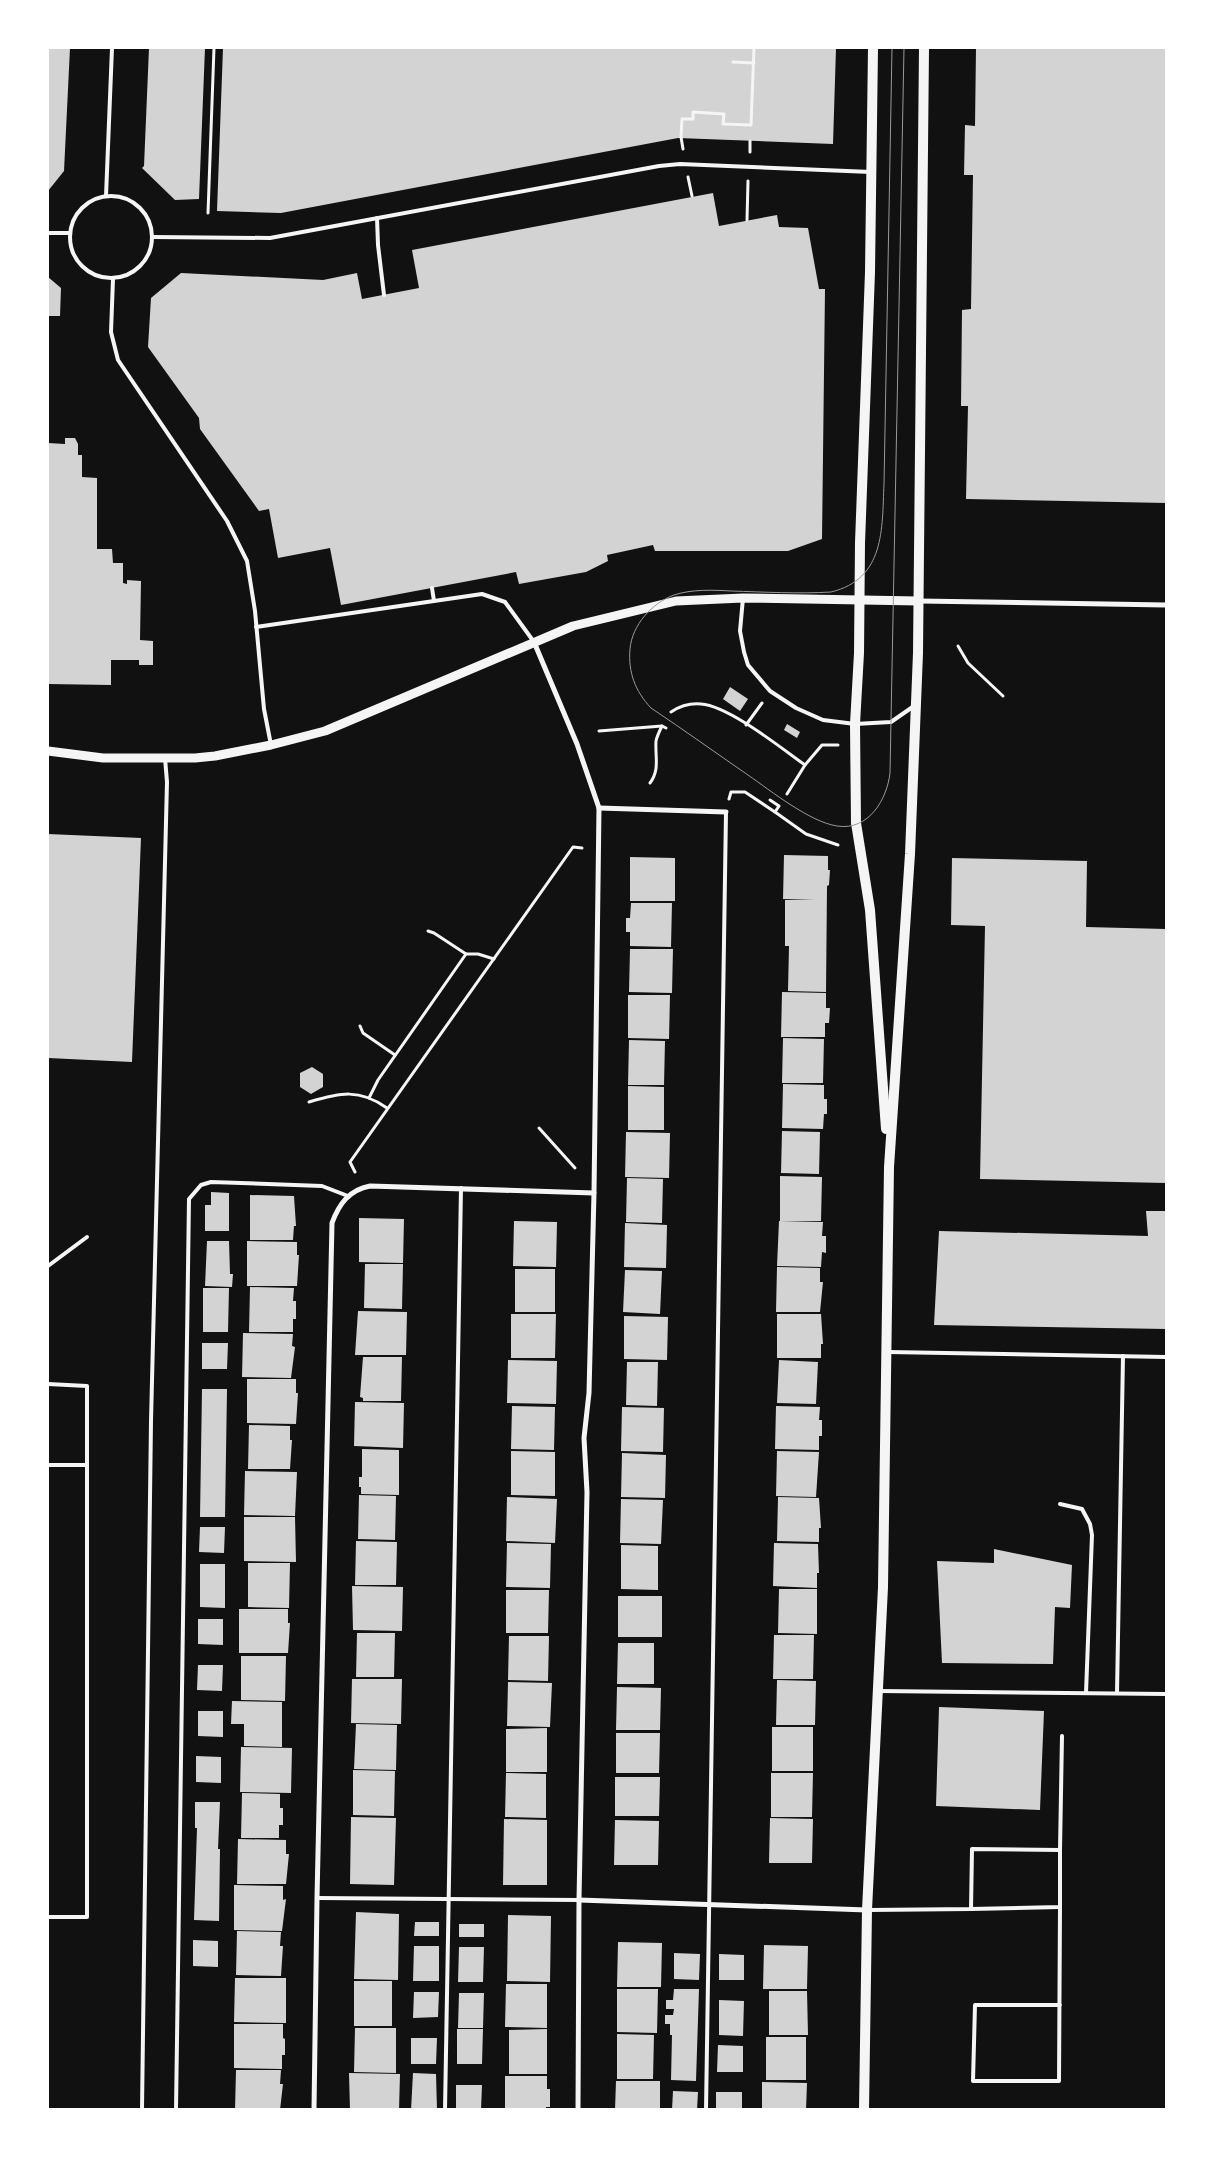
<svg xmlns="http://www.w3.org/2000/svg" width="1214" height="2157" font-family="'Space Grotesk',sans-serif">
  <style>
    .building { fill: #d3d3d3 }
    .lines { fill: none; stroke-linecap: round; stroke-linejoin: round }
    .path { stroke: #f5f5f5; stroke-width: 3 }
    .service { stroke: #f5f5f5; stroke-width: 4 }
    .minor { stroke: #f5f5f5; stroke-width: 5 }
    .tertiary { stroke: #f5f5f5; stroke-width: 9 }
    .secondary { stroke: #f5f5f5; stroke-width: 10 }
    .tram { stroke: #9a9a9a; stroke-width: 1 }
  </style>
  <rect width="100%" height="100%" fill="#111"/>
  <g class="building">
    <path d="M48,48H70L64,171L48,191Z"/>
    <path d="M149,48H205L199,199L175,200L142,168L144,166Z"/>
    <path d="M223,48H836L833,144L678,138L281,213L217,211Z"/>
    <path d="M976,48H1166V503L966,499L968,406H961L962,310L971,309L973,175H964L965,125L975,126Z"/>
    <path d="M713,193L719,226L777,215L779,227L808,228L819,289H825L822,539L788,551H655L653,545L607,555L608,561L586,572L519,584L516,572L341,605L330,548L278,558L269,509L259,511L200,429L199,418L148,347L151,298L181,273L323,280L357,273L362,299L419,288L412,250Z"/>
    <path d="M48,277L61,288L60,316H48Z"/>
    <path d="M65,438H75L78,444V455H82V477L97,478V549H112L113,563H123V583L127,584V580L141,581L140,640L153,641V665H139V660H111V685L48,684V443L65,444Z"/>
    <path d="M730,687L748,699L740,711L723,699Z"/>
    <path d="M787,724L800,732L797,738L784,730Z"/>
    <path d="M48,834L141,838L132,1062L48,1058Z"/>
    <path d="M784,855L828,856V870H830L829,885L827,886L826,992L788,991L789,946H785V900H814L783,899Z"/>
    <path d="M630,857L675,858V901H630Z"/>
    <path d="M952,858L1087,861L1086,927L1166,929V1183L980,1179L985,926L951,925Z"/>
    <path d="M631,903H672L671,947L630,946V932H626V918H630Z"/>
    <path d="M630,949H673L672,993L629,992Z"/>
    <path d="M782,992L826,993V1008H830L829,1023H825V1037H781Z"/>
    <path d="M628,995H670L669,1039L628,1038Z"/>
    <path d="M783,1038L824,1039L823,1083H782Z"/>
    <path d="M629,1040L665,1041L664,1085H628Z"/>
    <path d="M312,1067L323,1074V1087L311,1094L300,1087V1073Z"/>
    <path d="M783,1084L824,1085V1099H827V1114H824L823,1129L782,1128Z"/>
    <path d="M628,1086L664,1087V1130H628Z"/>
    <path d="M782,1131L820,1132L819,1174L781,1173Z"/>
    <path d="M626,1132L670,1133L669,1178L625,1177Z"/>
    <path d="M780,1176L822,1177L821,1221H780Z"/>
    <path d="M627,1178L663,1179L662,1223L626,1222Z"/>
    <path d="M211,1192L229,1193V1231H205V1205H211Z"/>
    <path d="M250,1195L294,1196L296,1226H294L293,1240H250Z"/>
    <path d="M1146,1211H1166V1329L934,1325L939,1231L1148,1236Z"/>
    <path d="M359,1218L404,1219L403,1263L359,1262Z"/>
    <path d="M514,1221L557,1222L556,1267L513,1266Z"/>
    <path d="M779,1221L823,1222L822,1236H826V1253L822,1252L821,1267L777,1266Z"/>
    <path d="M625,1223L667,1225L666,1268L624,1267Z"/>
    <path d="M207,1241H229L230,1274H233L232,1287L205,1286Z"/>
    <path d="M247,1241L297,1242V1255H299L297,1286H247Z"/>
    <path d="M365,1264H403L402,1309L364,1308Z"/>
    <path d="M777,1267L820,1268V1282H823L820,1312H776Z"/>
    <rect x="515" y="1269" width="40" height="43"/>
    <path d="M625,1270L662,1271L660,1314L623,1312Z"/>
    <path d="M250,1287L294,1288L293,1301H296V1319H293V1332H249Z"/>
    <path d="M203,1288H229L228,1332H203Z"/>
    <path d="M358,1311L407,1312L406,1355H355Z"/>
    <path d="M511,1314H556L555,1358H511Z"/>
    <path d="M777,1314H821L823,1344H821V1358H777Z"/>
    <path d="M624,1316L668,1317L667,1360L624,1359Z"/>
    <path d="M243,1333L293,1334L292,1346L295,1347L291,1378L242,1377Z"/>
    <path d="M202,1343H228L227,1369H202Z"/>
    <path d="M363,1357H402L401,1401H363V1398L360,1397Z"/>
    <path d="M508,1360L557,1361L556,1404L507,1403Z"/>
    <path d="M779,1360L818,1362L816,1404L777,1403Z"/>
    <path d="M627,1362H658L657,1406L626,1405Z"/>
    <path d="M247,1379H296V1393H298L296,1424L247,1423Z"/>
    <path d="M202,1389H227L225,1517H200Z"/>
    <path d="M355,1402L404,1403L403,1448L354,1446Z"/>
    <path d="M512,1406L555,1407L554,1450L511,1449Z"/>
    <path d="M776,1406L820,1407L819,1420H822V1436H819V1450L775,1449Z"/>
    <path d="M622,1407L664,1408L663,1452L621,1451Z"/>
    <path d="M249,1425L290,1426V1440H292L290,1469H248Z"/>
    <path d="M362,1449L399,1450V1495L361,1494V1487H359V1477H362Z"/>
    <path d="M511,1451L555,1452V1496L511,1495Z"/>
    <path d="M777,1451L819,1452L816,1497L776,1496Z"/>
    <path d="M622,1453L666,1455L665,1498L621,1497Z"/>
    <path d="M245,1471L297,1472L295,1516L244,1515Z"/>
    <path d="M359,1495L396,1496L395,1540L358,1539Z"/>
    <path d="M507,1497L557,1499L555,1543L506,1541Z"/>
    <path d="M778,1497L819,1498L821,1528H819V1542L777,1541Z"/>
    <path d="M621,1499L663,1500L661,1544L620,1543Z"/>
    <path d="M244,1517H295L296,1562L244,1561Z"/>
    <path d="M200,1527H225L224,1553L199,1552Z"/>
    <path d="M356,1541L397,1542L396,1585H355Z"/>
    <path d="M507,1543L551,1544L550,1588L506,1587Z"/>
    <path d="M774,1543L818,1544L819,1573H817V1588L773,1586Z"/>
    <path d="M621,1545L658,1546V1590L621,1589Z"/>
    <path d="M994,1549L1072,1565L1070,1608L1055,1607L1053,1664L942,1663L937,1561L994,1563Z"/>
    <path d="M248,1563H290L289,1608L248,1607Z"/>
    <path d="M200,1564H225V1608L200,1607Z"/>
    <path d="M352,1586L403,1587L402,1631L353,1630Z"/>
    <path d="M779,1589H817V1634L778,1633Z"/>
    <path d="M506,1590H549L548,1633H506Z"/>
    <rect x="618" y="1596" width="44" height="41"/>
    <path d="M239,1609H288V1623H290L288,1653H239Z"/>
    <path d="M198,1619H223V1645L198,1644Z"/>
    <path d="M357,1633H395L394,1677H356Z"/>
    <path d="M774,1635H814L813,1679H773Z"/>
    <path d="M509,1636H549L548,1681L508,1680Z"/>
    <path d="M618,1643H654V1684H617Z"/>
    <path d="M241,1656H286L285,1701L241,1700Z"/>
    <path d="M198,1665H223L222,1691L197,1690Z"/>
    <path d="M352,1679H402L401,1724L351,1723Z"/>
    <path d="M777,1680L816,1681L815,1725H776Z"/>
    <path d="M508,1682L552,1683L550,1727L507,1726Z"/>
    <path d="M617,1687L661,1688L660,1730H616Z"/>
    <path d="M232,1701L282,1702V1747L244,1746V1724H231Z"/>
    <path d="M939,1707L1044,1711L1040,1810L936,1806Z"/>
    <path d="M198,1711H223V1737L198,1736Z"/>
    <path d="M356,1724L397,1725L396,1770L354,1769Z"/>
    <rect x="772" y="1727" width="41" height="44"/>
    <path d="M547,1728V1772H506V1729Z"/>
    <path d="M616,1733H660L659,1773H616Z"/>
    <path d="M241,1747L292,1748L291,1793L240,1792Z"/>
    <path d="M196,1756L221,1757V1783L196,1782Z"/>
    <path d="M353,1770L395,1771L394,1816L353,1815Z"/>
    <path d="M506,1773L546,1774V1818L505,1817Z"/>
    <path d="M771,1773H813L812,1817H771Z"/>
    <path d="M615,1777H660L659,1816H615Z"/>
    <path d="M242,1793L280,1794V1808H283V1825H279V1838H241Z"/>
    <path d="M195,1802H220L218,1849H220L219,1921L194,1920L197,1828H195Z"/>
    <path d="M351,1817L396,1818L394,1885L350,1884Z"/>
    <path d="M770,1818L813,1819L812,1863H769Z"/>
    <path d="M504,1819L547,1820V1885H503Z"/>
    <path d="M615,1820L659,1821L658,1865H614Z"/>
    <path d="M238,1839L286,1840V1854H289L286,1884H237Z"/>
    <path d="M234,1885L283,1886V1900L286,1899L282,1931L234,1930Z"/>
    <path d="M356,1912L399,1914L398,1980L354,1979Z"/>
    <path d="M508,1915L551,1916L550,1982L507,1981Z"/>
    <path d="M415,1922H439V1936H414Z"/>
    <rect x="459" y="1924" width="25" height="13"/>
    <path d="M237,1931L281,1932L280,1946H283L281,1976L236,1975Z"/>
    <path d="M193,1940L218,1941V1967L193,1966Z"/>
    <path d="M618,1942L662,1943L661,1987H617Z"/>
    <path d="M764,1945L808,1946L807,1989H763Z"/>
    <path d="M414,1946H439V1981H413Z"/>
    <path d="M459,1947H484L483,1982H458Z"/>
    <path d="M674,1953L700,1954L699,1980L674,1979Z"/>
    <path d="M719,1954L744,1955V1980H719Z"/>
    <path d="M235,1978H286V2023L234,2022Z"/>
    <rect x="354" y="1981" width="38" height="45"/>
    <path d="M506,1984H547V2028L505,2027Z"/>
    <path d="M617,1989H658L657,2033L617,2032Z"/>
    <path d="M674,1989H699L696,2081L671,2080L672,2035H678H670V2024H665V2015H673L674,2009H666V2000H673Z"/>
    <path d="M769,1991H807L808,2035H769Z"/>
    <path d="M414,1992H439L438,2017L413,2018Z"/>
    <path d="M459,1993H484L483,2028H458Z"/>
    <path d="M719,2000L744,2001L743,2036L719,2035Z"/>
    <path d="M234,2024H283V2038L285,2039V2055H282V2069L234,2068Z"/>
    <path d="M355,2028H396V2073L354,2072Z"/>
    <path d="M457,2029H483L482,2064H457Z"/>
    <path d="M547,2029V2074H509V2030Z"/>
    <path d="M617,2034L654,2035L653,2079H617Z"/>
    <rect x="766" y="2037" width="40" height="43"/>
    <path d="M411,2038H437L436,2064H411Z"/>
    <path d="M718,2045L743,2046V2072H717Z"/>
    <path d="M236,2070H281L280,2084H283L280,2110H235Z"/>
    <path d="M349,2073L400,2074L399,2110H350Z"/>
    <path d="M413,2073L436,2074L437,2110H411Z"/>
    <path d="M505,2076H547V2089H550V2107H546V2110H505Z"/>
    <path d="M616,2081H660V2110H615Z"/>
    <path d="M762,2082L807,2083L806,2110H762Z"/>
    <path d="M456,2085H482L481,2110H456Z"/>
    <path d="M673,2091L698,2092L697,2110H672Z"/>
    <rect x="716" y="2092" width="26" height="18"/>
  </g>
  <g class="lines">
    <g class="path">
      <path d="M733,62L754,63"/>
      <path d="M683,149L681,137L682,119H693V112L724,114L723,124L751,125L754,48"/>
      <path d="M750,152V141"/>
      <path d="M688,177L692,196"/>
      <path d="M208,213L214,48"/>
      <path d="M747,220L748,181"/>
      <path d="M958,646L968,663L1003,696"/>
      <path d="M671,712C680,706 690,703 701,704C729,706 781,748 805,765"/>
      <path d="M746,725L762,703"/>
      <path d="M599,731L662,726L666,728"/>
      <path d="M650,783C660,770 655,757 656,741C657,736 660,730 662,726"/>
      <path d="M787,794L805,765L822,745H838"/>
      <path d="M729,799L731,792H745L775,812L779,806L770,800"/>
      <path d="M775,812L806,834L838,845"/>
      <path d="M428,931L434,933L466,954"/>
      <path d="M360,1026L363,1033L395,1055"/>
      <path d="M369,1098L378,1080L466,954H478L494,959"/>
      <path d="M309,1102C340,1093 359,1088 387,1108"/>
      <path d="M539,1128L575,1168"/>
      <path d="M355,1172L350,1162L573,847L582,848"/>
    </g>
    <g class="service">
      <path d="M106,196L112,48"/>
      <circle cx="111" cy="237" r="41"/>
      <path d="M377,218L378,245L384,295"/>
      <path d="M48,233H70"/>
      <path d="M153,237L270,238L659,166L680,164L871,172"/>
      <path d="M113,279L111,332L118,360L227,521L247,561L255,611L264,709L271,745"/>
      <path d="M432,588L434,601"/>
      <path d="M743,598L740,631L744,652L748,665L770,691L796,708L823,720L855,724L891,722L914,706"/>
      <path d="M256,627L482,594L505,602L534,642"/>
      <path d="M48,1266L87,1237"/>
      <path d="M888,1352L1166,1357"/>
      <path d="M48,1384L87,1386V1917H48"/>
      <path d="M48,1465H87"/>
      <path d="M1060,1504L1082,1509L1090,1524L1092,1535L1086,1693"/>
      <path d="M878,1691L1166,1694"/>
      <path d="M1117,1693L1123,1356"/>
      <path d="M1060,1850L1062,1736"/>
      <path d="M317,1898L579,1900"/>
      <path d="M1060,1907L1059,2081H973L975,2005H1060"/>
      <path d="M869,1910L971,1909L972,1849L1060,1850V1907L971,1909"/>
      <path d="M142,2110L151,1421L167,782L165,758"/>
      <path d="M176,2110L189,1199L201,1185L211,1182L322,1186L348,1196"/>
      <path d="M445,2110L461,1188"/>
      <path d="M706,2110L726,812"/>
    </g>
    <g class="minor">
      <path d="M919,601L1166,605"/>
      <path d="M534,642L577,744L599,808L594,1193L589,1393L584,1438L587,1492L579,1900L578,2110"/>
      <path d="M599,808L726,812"/>
      <path d="M579,1900L867,1910"/>
      <path d="M314,2110L317,1898L332,1223C339,1204 349,1190 370,1186L594,1193"/>
    </g>
    <path class="tertiary" d="M48,751L103,758H195L215,756L271,745L325,731L573,626L676,601L743,598L919,601"/>
    <g class="secondary">
      <path d="M873,48L870,272L860,543L859,653L855,724L856,823L870,910L886,1129"/>
      <path d="M864,2110L867,1910L883,1587L889,1167L910,854L918,653L924,48"/>
    </g>
    <path class="tram" d="M892,48L884,484C882,529 885,579 831,592C798,594 765,592 731,591C713,590 692,589 674,595C652,603 632,625 630,649C628,672 635,691 651,708C684,730 716,753 748,775C771,791 810,822 837,826C869,831 887,799 890,773L904,48"/>
  </g>
  <rect width="1214" height="2157" fill="none" stroke="#ffffff" stroke-width="98"/>
</svg>
